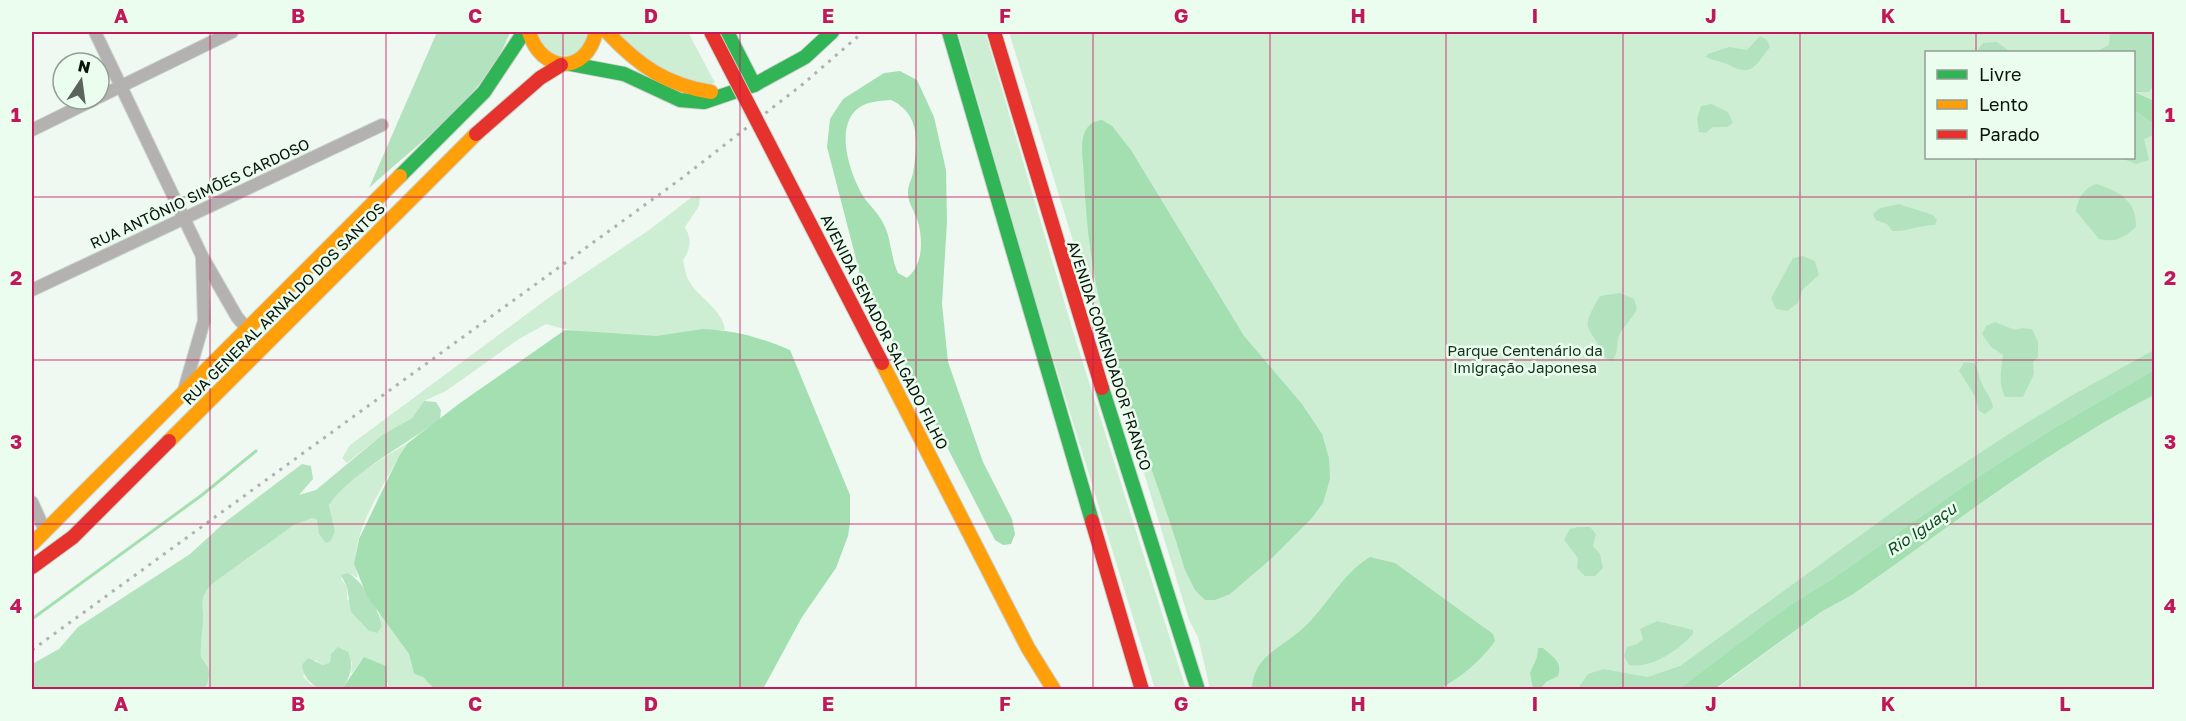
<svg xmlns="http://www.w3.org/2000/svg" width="2186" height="721" font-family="'Golos Text',sans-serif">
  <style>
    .green { fill: #ceeed4; fill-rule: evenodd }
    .forest { fill: #b2e3be }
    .water { fill: #a3dfb1; fill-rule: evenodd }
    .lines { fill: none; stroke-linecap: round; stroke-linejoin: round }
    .stream { stroke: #a3dfb1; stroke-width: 3 }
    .street-casing { stroke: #cbd3cd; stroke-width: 14 }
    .fast-casing { stroke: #cbd3cd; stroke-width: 16 }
    .slow-casing { stroke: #cbd3cd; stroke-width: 16 }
    .jam-casing { stroke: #cbd3cd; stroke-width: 16 }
    .street { stroke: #b4b2b0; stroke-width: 12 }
    .fast { stroke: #30b455; stroke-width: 14 }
    .slow { stroke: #ff9f0a; stroke-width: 14 }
    .jam { stroke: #e5322d; stroke-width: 14 }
    .rail { stroke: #b1b2b0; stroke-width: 3; stroke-dasharray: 3 6; stroke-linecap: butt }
    .jam-bridge-casing { stroke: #cbd3cd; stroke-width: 16; stroke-linecap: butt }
    .jam-bridge { stroke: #e5322d; stroke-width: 14 }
    .grid { fill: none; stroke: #c2185b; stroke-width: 1.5; stroke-opacity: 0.55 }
    .labels { text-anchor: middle; stroke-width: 5; stroke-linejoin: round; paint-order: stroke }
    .street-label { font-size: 15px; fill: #09130b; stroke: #ebfdee }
    .park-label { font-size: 15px; fill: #10321a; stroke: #ebfdee }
    .water-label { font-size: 16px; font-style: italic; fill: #0d4a23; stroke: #ebfdee }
    .neatline { fill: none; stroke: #c2185b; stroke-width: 2 }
    .grid-label { font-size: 20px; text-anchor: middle; font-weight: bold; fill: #c2185b }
  </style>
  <rect width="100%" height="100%" fill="#eff9f1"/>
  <g class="green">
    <path d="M534,32H592L579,56L545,55Z"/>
    <path d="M617,32H688L715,83L699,86L652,69Z"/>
    <path d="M958,32H985L1072,328L1186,689H1155L1035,299Z"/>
    <path d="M1009,32H2154V370L2054,428L1967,484L1679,689H1210L1198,637L1189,620ZM1926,52H2134V158H1926Z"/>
    <path d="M700,196L699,206L685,227C692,240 691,247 683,261C685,266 685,274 688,279C698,298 722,308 725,330C701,329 680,335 656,336C621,338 579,334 546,324L519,339L446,391L424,401L412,418L382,435L347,463L342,458L350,445L551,296L649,230L692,197Z"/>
    <path d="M2154,395V689L1715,690L1821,612L1852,595C1951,526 2047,450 2154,395Z"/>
    <path d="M408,443L399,456C381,491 346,539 358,578L348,573L341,579L347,587V599L382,626L379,611L409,654L414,674L423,677L434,689H387L388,683L364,658L351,674L352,662L323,665L315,660L303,676L310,684L324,689H204L207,664L201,657C200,644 203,633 203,621C204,603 198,600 212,584L294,525L313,518L335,531L329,505C348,478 380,460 408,443Z"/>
  </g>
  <g class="forest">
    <path d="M437,32H510C488,94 417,144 369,188Z"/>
    <path d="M2110,32H2154V85L2149,92H2134V52H2095L2109,45Z"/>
    <path d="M1760,36L1767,40L1770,47C1756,64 1753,78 1729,65C1722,61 1714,61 1706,57L1708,54L1729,47L1747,50Z"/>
    <path d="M1997,42L2011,52H1976L1983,43Z"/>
    <path d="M1711,104L1728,112L1733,123L1727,127H1713L1706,133L1699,132L1697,119L1701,106Z"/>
    <path d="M2134,110L2154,124V135L2144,139L2149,160L2136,164L2121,158H2134Z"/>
    <path d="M2096,184C2119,191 2137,201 2136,227C2123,238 2116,243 2099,239L2076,211C2078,198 2084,188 2096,184Z"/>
    <path d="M1899,204L1933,215L1937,220L1935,225C1920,225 1905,232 1892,231L1887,224L1876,220L1873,214L1880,208Z"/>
    <path d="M1803,256L1815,261L1819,275L1802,290L1798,303L1787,311L1776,309L1771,298L1793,258Z"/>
    <path d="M1620,293L1634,299L1637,309C1632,319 1626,324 1620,333C1615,342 1620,352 1612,361L1604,357C1591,323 1577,334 1600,296Z"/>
    <path d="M1995,322L2015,330L2022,328L2032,329L2038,342V357L2033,362L2034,374L2023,397H2005C1998,383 2001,371 2003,355L1991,347L1982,334L1986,326Z"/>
    <path d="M2154,350V370L2054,428L1967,484L1834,578L1790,605L1679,689L1577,690L1588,674L1603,669L1648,677L1680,666L1916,495L2004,437L2069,397Z"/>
    <path d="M1964,362L1974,363C1979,371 1979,378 1983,386C1987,395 1992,398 1993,408L1985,414L1979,411L1975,396L1959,371Z"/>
    <path d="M424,401L436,402L441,410L440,419C407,444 352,472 329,505L335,531L331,541L326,543L319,534L317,520L313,518L294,525L212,584C198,600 204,603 203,621C203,633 200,644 201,657C210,667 212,677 204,689H32V664L59,649L78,627L190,554L224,523L302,464L311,466L313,479L299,495L316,490L382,435L412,418Z"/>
    <path d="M1578,527H1590L1596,534L1593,546L1600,554L1603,568L1595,576H1585L1577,568L1578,558L1564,540L1570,529Z"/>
    <path d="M348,573C363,581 379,609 382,626L377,633L368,630L351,612L347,587L341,575Z"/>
    <path d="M1657,621L1693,630V634C1679,650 1651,669 1629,665L1624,656L1627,647L1637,644L1643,639L1640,629Z"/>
    <path d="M338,647L348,652C354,667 351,674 343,688C325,695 304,685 302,665L308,658L323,665L330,663L331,654Z"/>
  </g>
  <g class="water">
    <path d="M900,71L917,80L934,117L946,170L947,222L942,304L948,362L983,462L1012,519L1015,534L1011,544L1003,545L995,540L862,282L827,147L830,119L843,99L884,73ZM891,100C921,114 918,144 913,173C912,179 908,185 908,191C907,204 917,214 919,226C923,244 922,266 907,278L898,273C891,258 891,238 884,225C879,214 872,208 865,199C851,178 832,125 860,107C869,101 881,101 891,100Z"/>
    <path d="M2134,92L2154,101V124L2134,110Z"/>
    <path d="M1102,120L1112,126L1131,150L1244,336L1302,404L1322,434L1329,458L1330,479L1323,503L1311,519L1272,558L1230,594L1215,600H1205L1195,590L1185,570C1160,485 1124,403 1103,317C1092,271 1086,225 1084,177C1083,156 1075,123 1102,120Z"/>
    <path d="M703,329C735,330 761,338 790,350L850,495V523L848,536L836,568L802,617L763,689H434L423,677L414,674L409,654L367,596L354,564L359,539L399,456L408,443L460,403L565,330L656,336Z"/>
    <path d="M2154,370V395C2047,450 1951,526 1852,595L1821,612L1715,689H1679L1790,605L1834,578L1967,484L2054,428Z"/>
    <path d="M1370,557L1395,563L1493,634L1495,641C1480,662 1462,676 1440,689H1252C1252,682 1254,674 1258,667C1268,651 1286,643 1300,631C1326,609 1341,574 1370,557Z"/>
    <path d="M1538,648H1543C1553,657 1563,662 1558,676L1546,682L1540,689H1533L1530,673L1537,657Z"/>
    <path d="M364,657L386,666L387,689H342Z"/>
  </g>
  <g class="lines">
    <path class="stream" d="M32,619L202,495L256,451"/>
    <defs>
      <g id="street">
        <path d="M95,32L202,256L237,317L248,330"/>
        <path d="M99,97L232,32"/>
        <path d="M32,130L95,99"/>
        <path d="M32,290L382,125"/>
        <path d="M184,390L204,321L202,258"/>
        <path d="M32,502L45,531"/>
      </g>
      <g id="fast">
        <path d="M727,32L754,85"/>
        <path d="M949,32L1092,521"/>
        <path d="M571,64L624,74L680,100L704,102L754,85L805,57L832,32"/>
        <path d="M400,176L484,92L524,32"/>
        <path d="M1102,388L1198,690"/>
      </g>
      <g id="slow">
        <path d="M529,32C541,73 586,76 596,32"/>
        <path d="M607,32C638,65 666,85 711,92"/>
        <path d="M882,363L1028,648L1054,690"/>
        <path d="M169,441L476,134"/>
        <path d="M32,544L400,176"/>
      </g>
      <g id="jam">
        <path d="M994,32L1102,388"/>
        <path d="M476,134L540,78L561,65"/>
        <path d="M1092,521L1142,690"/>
        <path d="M32,567L73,537L169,441"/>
      </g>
    </defs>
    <use href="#street" class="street-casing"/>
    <use href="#fast" class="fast-casing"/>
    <use href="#slow" class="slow-casing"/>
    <use href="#jam" class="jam-casing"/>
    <use href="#street" class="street"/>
    <use href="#fast" class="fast"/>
    <use href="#slow" class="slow"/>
    <use href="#jam" class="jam"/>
    <path class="rail" d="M32,650L682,178L803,84L863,32"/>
    <defs>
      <path id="jam-bridge" d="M711,32L882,363"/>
    </defs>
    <use href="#jam-bridge" class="jam-bridge-casing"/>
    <use href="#jam-bridge" class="jam-bridge"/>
  </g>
  <path class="grid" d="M210,32V690M386,32V690M563,32V690M740,32V690M916,32V690M1093,32V690M1270,32V690M1446,32V690M1623,32V690M1800,32V690M1976,32V52M1976,158V690M32,197H2154M32,360H2154M32,524H2154"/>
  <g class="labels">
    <g class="street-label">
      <text transform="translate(200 194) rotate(-25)" y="5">RUA ANTÔNIO SIMÕES CARDOSO</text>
      <text transform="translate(284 304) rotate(-45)" y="5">RUA GENERAL ARNALDO DOS SANTOS</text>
      <text transform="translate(884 332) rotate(63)" y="5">AVENIDA SENADOR SALGADO FILHO</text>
      <text transform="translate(1109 356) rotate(72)" y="5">AVENIDA COMENDADOR FRANCO</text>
    </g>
    <g class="park-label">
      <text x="1525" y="356">Parque Centenário da<tspan x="1525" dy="17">Imigração Japonesa</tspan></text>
    </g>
    <g class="water-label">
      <text transform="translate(1921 529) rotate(-34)" y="6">Rio Iguaçu</text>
    </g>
  </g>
  <rect width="2186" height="721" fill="none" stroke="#ebfdee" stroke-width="66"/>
  <rect x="1925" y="51" width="210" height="108" fill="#ebfdee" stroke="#919f93" stroke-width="1.5"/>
  <rect x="1937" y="70" width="30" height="9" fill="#30b455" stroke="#919f93" stroke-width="1.5"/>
  <text x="1979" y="81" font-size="18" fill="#09130b">Livre</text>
  <rect x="1937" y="100" width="30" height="9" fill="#ff9f0a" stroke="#919f93" stroke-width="1.5"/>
  <text x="1979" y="111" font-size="18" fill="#09130b">Lento</text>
  <rect x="1937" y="130" width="30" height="9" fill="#e5322d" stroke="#919f93" stroke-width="1.5"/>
  <text x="1979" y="141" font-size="18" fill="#09130b">Parado</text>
  <g transform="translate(81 81) rotate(13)"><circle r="28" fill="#ebfdee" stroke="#919f93" stroke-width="1.5"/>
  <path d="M0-4.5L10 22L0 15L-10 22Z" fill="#5a645c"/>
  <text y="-9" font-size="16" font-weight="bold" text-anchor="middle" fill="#09130b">N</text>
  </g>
  <rect x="33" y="33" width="2120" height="655" class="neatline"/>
  <g class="grid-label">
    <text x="121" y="23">A</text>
    <text x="298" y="23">B</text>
    <text x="475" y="23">C</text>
    <text x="651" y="23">D</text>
    <text x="828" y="23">E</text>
    <text x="1005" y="23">F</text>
    <text x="1181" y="23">G</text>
    <text x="1358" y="23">H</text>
    <text x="1535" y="23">I</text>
    <text x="1711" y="23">J</text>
    <text x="1888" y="23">K</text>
    <text x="2065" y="23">L</text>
    <text x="16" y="122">1</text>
    <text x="2170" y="122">1</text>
    <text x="16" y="285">2</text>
    <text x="2170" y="285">2</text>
    <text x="16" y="449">3</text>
    <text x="2170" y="449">3</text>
    <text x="16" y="613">4</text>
    <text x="2170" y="613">4</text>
    <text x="121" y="711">A</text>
    <text x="298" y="711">B</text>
    <text x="475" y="711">C</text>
    <text x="651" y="711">D</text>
    <text x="828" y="711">E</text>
    <text x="1005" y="711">F</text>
    <text x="1181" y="711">G</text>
    <text x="1358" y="711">H</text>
    <text x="1535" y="711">I</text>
    <text x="1711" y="711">J</text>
    <text x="1888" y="711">K</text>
    <text x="2065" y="711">L</text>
  </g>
</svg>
